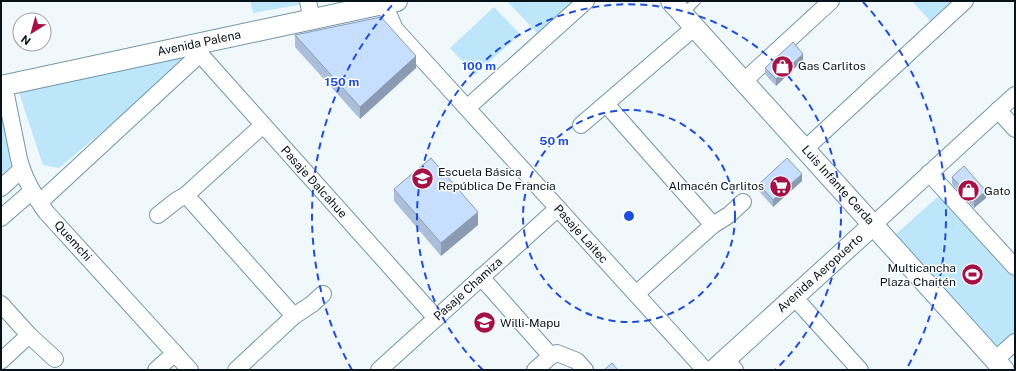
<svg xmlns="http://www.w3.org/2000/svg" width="1016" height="371" font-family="'Public Sans',sans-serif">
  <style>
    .green { fill: #bde6fa }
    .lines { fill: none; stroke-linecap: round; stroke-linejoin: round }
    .service-casing { stroke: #7195a6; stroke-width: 10 }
    .minor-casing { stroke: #7195a6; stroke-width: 18 }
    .tertiary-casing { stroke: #7195a6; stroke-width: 22 }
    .service { stroke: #fff; stroke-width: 8 }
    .minor { stroke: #fff; stroke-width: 16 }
    .tertiary { stroke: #fff; stroke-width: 20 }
    .wall { fill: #abbfdb }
    .shaded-wall { fill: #8b9bb2 }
    .building { fill: #c7deff; stroke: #8b9bb2 }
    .ring { fill: none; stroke: #1d4ed8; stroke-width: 2; stroke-dasharray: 7 5 }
    .labels { text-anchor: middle; stroke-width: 3; stroke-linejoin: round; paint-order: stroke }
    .street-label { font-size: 12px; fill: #06131a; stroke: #fff }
    .poi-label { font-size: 12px; fill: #06131a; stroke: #fff; text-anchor: start }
    .centre { fill: #1d4ed8; stroke: #fff; stroke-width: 2 }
    .ring-label { font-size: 12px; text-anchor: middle; font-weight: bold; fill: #1d4ed8; stroke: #fff; stroke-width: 3; stroke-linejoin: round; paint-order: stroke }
  </style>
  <rect width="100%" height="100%" fill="#f0f8fc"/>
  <g class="green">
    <path d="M250,1H303L304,4L253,13Z"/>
    <path d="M507,1H577L537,33Z"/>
    <path d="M912,1H956L931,22Z"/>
    <path d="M494,7L520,34L475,75L450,48Z"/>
    <path d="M182,57L184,63L59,168L43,165L18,90Z"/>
    <path d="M1,111L13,168L1,178Z"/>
    <path d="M941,194L1015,273V332L997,349L896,234Z"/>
  </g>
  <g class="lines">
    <defs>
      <path id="service" d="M683,14L696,1"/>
      <g id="minor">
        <path d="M308,1L312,20"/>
        <path d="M384,4L395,29L705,370"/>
        <path d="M196,43L200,54L436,318"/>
        <path d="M744,81L831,1"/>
        <path d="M4,85L19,159C24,179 34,195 46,212L190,370"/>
        <path d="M606,104L713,225"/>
        <path d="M467,108L586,1"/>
        <path d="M998,110L1015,129"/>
        <path d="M581,125L695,27"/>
        <path d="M805,149L965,1"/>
        <path d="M929,173L1015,267"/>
        <path d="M1,188L22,169"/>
        <path d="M186,195L294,316"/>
        <path d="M40,202L200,54"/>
        <path d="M158,215L177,200L186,195L263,125"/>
        <path d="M1,218L32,191"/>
        <path d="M873,225L1015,95"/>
        <path d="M481,277L551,356"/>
        <path d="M636,294L713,225L729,215L743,202"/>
        <path d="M794,297L860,370"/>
        <path d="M1,304L29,335L55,359"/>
        <path d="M726,359L735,370"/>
        <path d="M995,360L1015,342"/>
        <path d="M1,361L29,335"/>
        <path d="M156,370L175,353"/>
        <path d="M236,370L294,316L312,304L323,294"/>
        <path d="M379,370L558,208"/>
        <path d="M535,370L551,356L557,353L577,361L585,370"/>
      </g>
      <g id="tertiary">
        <path d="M671,1L1004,370"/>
        <path d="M1,86L397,1"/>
        <path d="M714,370L873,225"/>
      </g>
    </defs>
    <use href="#service" class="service-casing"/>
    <use href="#minor" class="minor-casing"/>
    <use href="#tertiary" class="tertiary-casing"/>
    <use href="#service" class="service"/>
    <use href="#minor" class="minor"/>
    <use href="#tertiary" class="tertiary"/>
  </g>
  <g class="wall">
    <path d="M295,35L416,68L360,119L295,47Z"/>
    <path d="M803,60L776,86L765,74V68Z"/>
    <path d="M952,177L986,198L974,208L952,184Z"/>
    <path d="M802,181L773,207L759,191V184Z"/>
    <path d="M394,189L478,225L441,256L394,201Z"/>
  </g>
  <g class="shaded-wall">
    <path d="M803,54V60L776,86V79Z"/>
    <path d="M416,56V68L360,119V107Z"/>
    <path d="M802,174V181L773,207V200Z"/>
    <path d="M986,191V198L974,208V201Z"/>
    <path d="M478,212V225L441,256V243Z"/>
  </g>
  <g class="building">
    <path d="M381,17L416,56L360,107L295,35Z"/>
    <path d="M793,42L803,54L776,79L765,68Z"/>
    <path d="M431,158L478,212L441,243L394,189Z"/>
    <path d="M787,158L802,174L773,200L759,184Z"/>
    <path d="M964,166L986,191L974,201L952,177Z"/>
    <path d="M612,363L618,370H604Z"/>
  </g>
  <g class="ring">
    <circle cx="629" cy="216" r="106"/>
    <path d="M483 370A212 212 0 1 1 775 370"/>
    <path d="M352 370A317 317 0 0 1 395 2M863 2A317 317 0 0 1 906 370"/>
  </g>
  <defs>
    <symbol id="shop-disc" viewBox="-11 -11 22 22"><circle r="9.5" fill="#a61047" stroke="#fff"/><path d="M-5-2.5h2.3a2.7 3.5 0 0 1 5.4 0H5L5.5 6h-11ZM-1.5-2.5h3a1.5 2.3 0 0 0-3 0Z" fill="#fff"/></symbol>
    <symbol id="school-disc" viewBox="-11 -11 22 22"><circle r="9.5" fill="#a61047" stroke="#fff"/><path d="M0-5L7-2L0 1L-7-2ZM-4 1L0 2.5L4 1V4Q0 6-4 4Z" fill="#fff"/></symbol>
    <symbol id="supermarket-disc" viewBox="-11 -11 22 22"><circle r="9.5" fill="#a61047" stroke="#fff"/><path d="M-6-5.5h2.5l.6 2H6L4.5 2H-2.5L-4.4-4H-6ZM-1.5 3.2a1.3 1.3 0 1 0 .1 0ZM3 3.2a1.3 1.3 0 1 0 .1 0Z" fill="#fff"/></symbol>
    <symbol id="stadium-disc" viewBox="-11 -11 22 22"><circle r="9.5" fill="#a61047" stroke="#fff"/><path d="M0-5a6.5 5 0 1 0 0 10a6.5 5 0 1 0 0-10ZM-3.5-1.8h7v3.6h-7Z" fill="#fff"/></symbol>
  </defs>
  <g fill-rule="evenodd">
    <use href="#shop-disc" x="770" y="54" width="25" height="25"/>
    <use href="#school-disc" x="410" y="166" width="25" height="25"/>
    <use href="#supermarket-disc" x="768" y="174" width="25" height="25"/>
    <use href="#shop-disc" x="956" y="178" width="25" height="25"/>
    <use href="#stadium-disc" x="960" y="262" width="25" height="25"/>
    <use href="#school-disc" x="472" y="310" width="25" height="25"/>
  </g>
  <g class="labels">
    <g class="street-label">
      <text transform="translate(199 43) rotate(-12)" y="4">Avenida Palena</text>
      <text transform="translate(314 182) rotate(48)" y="4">Pasaje Dalcahue</text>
      <text transform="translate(838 185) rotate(48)" y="4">Luis Infante Cerda</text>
      <text transform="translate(581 234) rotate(48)" y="4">Pasaje Laitec</text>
      <text transform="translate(73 241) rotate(48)" y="4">Quemchi</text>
      <text transform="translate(820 273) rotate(-42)" y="4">Avenida Aeropuerto</text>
      <text transform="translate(468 289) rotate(-42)" y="4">Pasaje Chamiza</text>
    </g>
    <g class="poi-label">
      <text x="798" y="70">Gas Carlitos</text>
      <text x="438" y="176">Escuela Básica<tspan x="438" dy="14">República De Francia</tspan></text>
      <text x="764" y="190" text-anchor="end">Almacén Carlitos</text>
      <text x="984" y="195">Gato</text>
      <text x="956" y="272" text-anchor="end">Multicancha<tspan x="956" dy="14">Plaza Chaitén</tspan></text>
      <text x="500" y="327">Willi-Mapu</text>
    </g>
  </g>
  <circle cx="629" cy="216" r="6" class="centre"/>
  <g class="ring-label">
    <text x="479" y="70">100 m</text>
    <text x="342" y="86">150 m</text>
    <text x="554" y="145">50 m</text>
  </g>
  <rect width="1016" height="371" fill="none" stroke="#06131a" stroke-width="4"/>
  <g transform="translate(32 32) rotate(217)"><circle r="19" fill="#ffffff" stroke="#9ba1a3"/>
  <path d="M0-3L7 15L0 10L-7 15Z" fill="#a61047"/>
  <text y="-6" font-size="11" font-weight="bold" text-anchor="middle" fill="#06131a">N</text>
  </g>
</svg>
